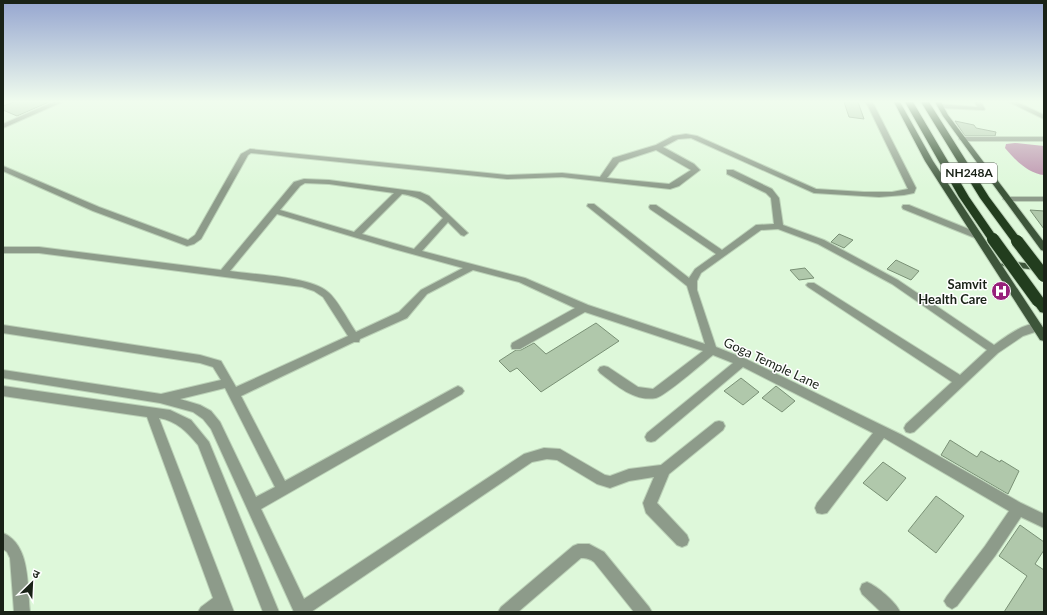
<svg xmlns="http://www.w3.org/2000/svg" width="1047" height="615" font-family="Lato,'Noto Sans Devanagari',sans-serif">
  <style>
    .water { fill: #bb90ac }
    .building { fill: #b0c8ab; stroke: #7a9176 }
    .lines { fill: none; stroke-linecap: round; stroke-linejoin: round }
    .minor-casing { stroke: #bbd1b7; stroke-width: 2 }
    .major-casing { stroke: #bbd1b7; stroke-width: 2 }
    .highway-casing { stroke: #bbd1b7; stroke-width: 2 }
    .minor { fill: #8d9b8a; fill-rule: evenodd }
    .major { fill: #3d553a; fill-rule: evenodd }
    .highway { fill: #223d1e; fill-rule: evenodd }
    .highway-bridge-casing { stroke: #bbd1b7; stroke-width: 14; stroke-linecap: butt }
    .highway-bridge { stroke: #223d1e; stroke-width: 12 }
    .labels { text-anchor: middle; stroke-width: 3; stroke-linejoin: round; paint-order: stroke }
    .shield { fill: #fff; stroke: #5e645d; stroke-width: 1 }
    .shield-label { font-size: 12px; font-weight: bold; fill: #192217 }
    .poi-label { font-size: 13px; font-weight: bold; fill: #192217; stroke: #fff; text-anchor: end }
    .street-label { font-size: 13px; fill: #192217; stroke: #fff }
  </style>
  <rect width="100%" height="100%" fill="#def8da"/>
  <path class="water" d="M1015,143L1044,146V175C1028,173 1015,160 1005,148L1006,144Z"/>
  <g class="building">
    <path d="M14,102H49L17,116L3,110V106Z"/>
    <path d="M844,102H858L864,119L849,117Z"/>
    <path d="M955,121L974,125L976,128L996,132L995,136H965Z"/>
    <path d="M1030,210L1044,211V229Z"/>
    <path d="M839,234L853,240L844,248L831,242Z"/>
    <path d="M896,260L919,271L911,280L887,269Z"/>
    <path d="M805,268L814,278L799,280L790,270Z"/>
    <path d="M596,323L619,341L541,392L517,368L510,372L499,361L516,350H521L534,343L546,354Z"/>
    <path d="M741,378L759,392L743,405L724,391Z"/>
    <path d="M776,386L795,401L782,412L762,398Z"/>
    <path d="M950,440L977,457L981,451L1000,462L1001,460L1019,471L1008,494L941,455Z"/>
    <path d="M883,462L906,478L887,501L863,483Z"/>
    <path d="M936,496L964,516L936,553L908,531Z"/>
    <path d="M1020,525L1044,542V550L1035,564L1044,570V612H1004L1027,576L999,556Z"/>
  </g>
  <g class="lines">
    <defs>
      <g id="minor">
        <path d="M53,102H62L3,128V124Z"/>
        <path d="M865,102H872L874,105L916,188L914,193L904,195L879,197L814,193L691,138L678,139L663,147L694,164L700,170L679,186L670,189L562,177L507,179L251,153L248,155L201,239L194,244L187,246L93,211L3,171V166L99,207L188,240L195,235L241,154L250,149L507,175L562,173L600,177L613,158L656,145L673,136L686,134L697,136L816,189L864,192H892L908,189L868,106ZM656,150L691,170L669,184L607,178L619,162Z"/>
        <path d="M975,102H981L985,109L984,110L940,108L937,106L940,104L977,107Z"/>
        <path d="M1009,102H1017L1044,115V119Z"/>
        <path d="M960,137H1044V141H963L959,139Z"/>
        <path d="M727,170H733L772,189L779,198L783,225L824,240L898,280L994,345C1005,337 1027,320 1041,324L1042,327L1041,330L1023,336L998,353L914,432L910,433L906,432L904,428L906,424L952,382L808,287L806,285L808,283H814L960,375L987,350L892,284L818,244L778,229L761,230L701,273L697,281V290L716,347L746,359L902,435L1021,503L1044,514V528L1021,517L995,556L957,606L952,609L947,606L944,601L947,596L985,546L1009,511L884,438L827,513L822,514L817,513L815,508L817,503L873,433L743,367L655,441L651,442L647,441L645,437L647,433L733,363L713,355C703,363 665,396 656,398C634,402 616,385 600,373L598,370L600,367L604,366L608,367L638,387L653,389L703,351L585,312L520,349H512L511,346L512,343L575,308L519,282L473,270L427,294L407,318L360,339L359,342H354L241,396L285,481L454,388L458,386L462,388L464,391L462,394L261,509L304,599L524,454L544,448L560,449L605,475L610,476L629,469L661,465L715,422L719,421L723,422L725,426L723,430L669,474L657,503L687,535L689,540L687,545L682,547L677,545L646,513L643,503L654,477L629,481L610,488L597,484L557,460L547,459L532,462L311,612H294L211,429L203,419L193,412L160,403L3,378V370L161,394L221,380L213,367L200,363L3,333V325L200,355L221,361L236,387L348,336L323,297L314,291L302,287L39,253H3V247H39L221,270L294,182L304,179L329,180L420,192L429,196L468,233L464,236L461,235L448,222L422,251L525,278L588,305L705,344L687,286L587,206L588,204H594L689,278L695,269L716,254L650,209L649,207L650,205H656L722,250L756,225L774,224L771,198L766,193L727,174ZM305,183L329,184L394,193L354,232L280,210L300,186ZM402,194C422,197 428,204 443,218L414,249L362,234ZM277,214L394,249L463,268L421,290L399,312L356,332C349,322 337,299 328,292C309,276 255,275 230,271ZM225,388L275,487L256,497L220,422L211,411L200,405L180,399Z"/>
        <path d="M1004,197H1044V201H1007L1003,199Z"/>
        <path d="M903,205H909L981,234L982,236L978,239L975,238L903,209L902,207Z"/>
        <path d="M3,386L170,410L191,420L209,442L279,612H263L198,445C187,432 177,421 159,418L234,612H198L201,607L213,598L147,417L3,396Z"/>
        <path d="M3,533C31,545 27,586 30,612H14L10,558L7,552L3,549Z"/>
        <path d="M578,544H589L604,552L649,607L652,612H634L594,562C590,559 587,558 581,558L518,612H498L501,607L573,546Z"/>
        <path d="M867,582C877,586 896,602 900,612H881L862,594L860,589L862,584Z"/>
      </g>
      <g id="major">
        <path d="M894,102H900L933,161L1044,329V341L1040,340L925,161Z"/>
        <path d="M935,102H941L948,115L1044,242V251L1041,250L943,116Z"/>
        <path d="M1006,261L1042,265H1044V271L1003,266L1001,264Z"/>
      </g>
      <g id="highway">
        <path d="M905,102H913L969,197L998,239L997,241H989L959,197Z"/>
        <path d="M921,102H929L989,197L1022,241L1021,243H1013L980,198Z"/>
        <path d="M1038,297L1044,300V313L1040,312L1032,301L1034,298Z"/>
      </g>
    </defs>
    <use href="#minor" class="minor-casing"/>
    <use href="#major" class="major-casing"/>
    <use href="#highway" class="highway-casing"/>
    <use href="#minor" class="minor"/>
    <use href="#major" class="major"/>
    <use href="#highway" class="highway"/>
    <defs>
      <g id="highway-bridge">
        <path d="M993,239L1038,301"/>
        <path d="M1017,241L1044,276"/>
      </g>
    </defs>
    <use href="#highway-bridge" class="highway-bridge-casing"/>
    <use href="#highway-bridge" class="highway-bridge"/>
  </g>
  <linearGradient id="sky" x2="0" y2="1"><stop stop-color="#96a6d0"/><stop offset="0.54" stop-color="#f0fcee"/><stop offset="1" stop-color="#f0fcee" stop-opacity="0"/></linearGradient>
  <rect width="1047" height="188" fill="url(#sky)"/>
  <defs>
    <symbol id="hospital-disc" viewBox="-11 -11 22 22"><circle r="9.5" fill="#97207b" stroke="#fff"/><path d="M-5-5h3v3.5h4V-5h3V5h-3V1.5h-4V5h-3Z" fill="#fff"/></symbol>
  </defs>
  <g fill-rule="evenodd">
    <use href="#hospital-disc" x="990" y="280" width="22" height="22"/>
  </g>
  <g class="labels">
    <rect class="shield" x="941" y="163" width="56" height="20" rx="3"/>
    <g class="shield-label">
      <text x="969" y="177">NH248A</text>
    </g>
    <g class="poi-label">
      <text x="987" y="289">Samvit<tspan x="987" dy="15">Health Care</tspan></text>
    </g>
    <g class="street-label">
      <text transform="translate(772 363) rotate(25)" y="5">Goga Temple Lane</text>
    </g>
  </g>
  <rect width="1047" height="615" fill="none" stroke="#192217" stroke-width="8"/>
  <g transform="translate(32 583) rotate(24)" stroke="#ffffff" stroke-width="3" paint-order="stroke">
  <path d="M0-3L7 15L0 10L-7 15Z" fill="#192217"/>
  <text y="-6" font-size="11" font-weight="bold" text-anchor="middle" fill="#192217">उ</text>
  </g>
</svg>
